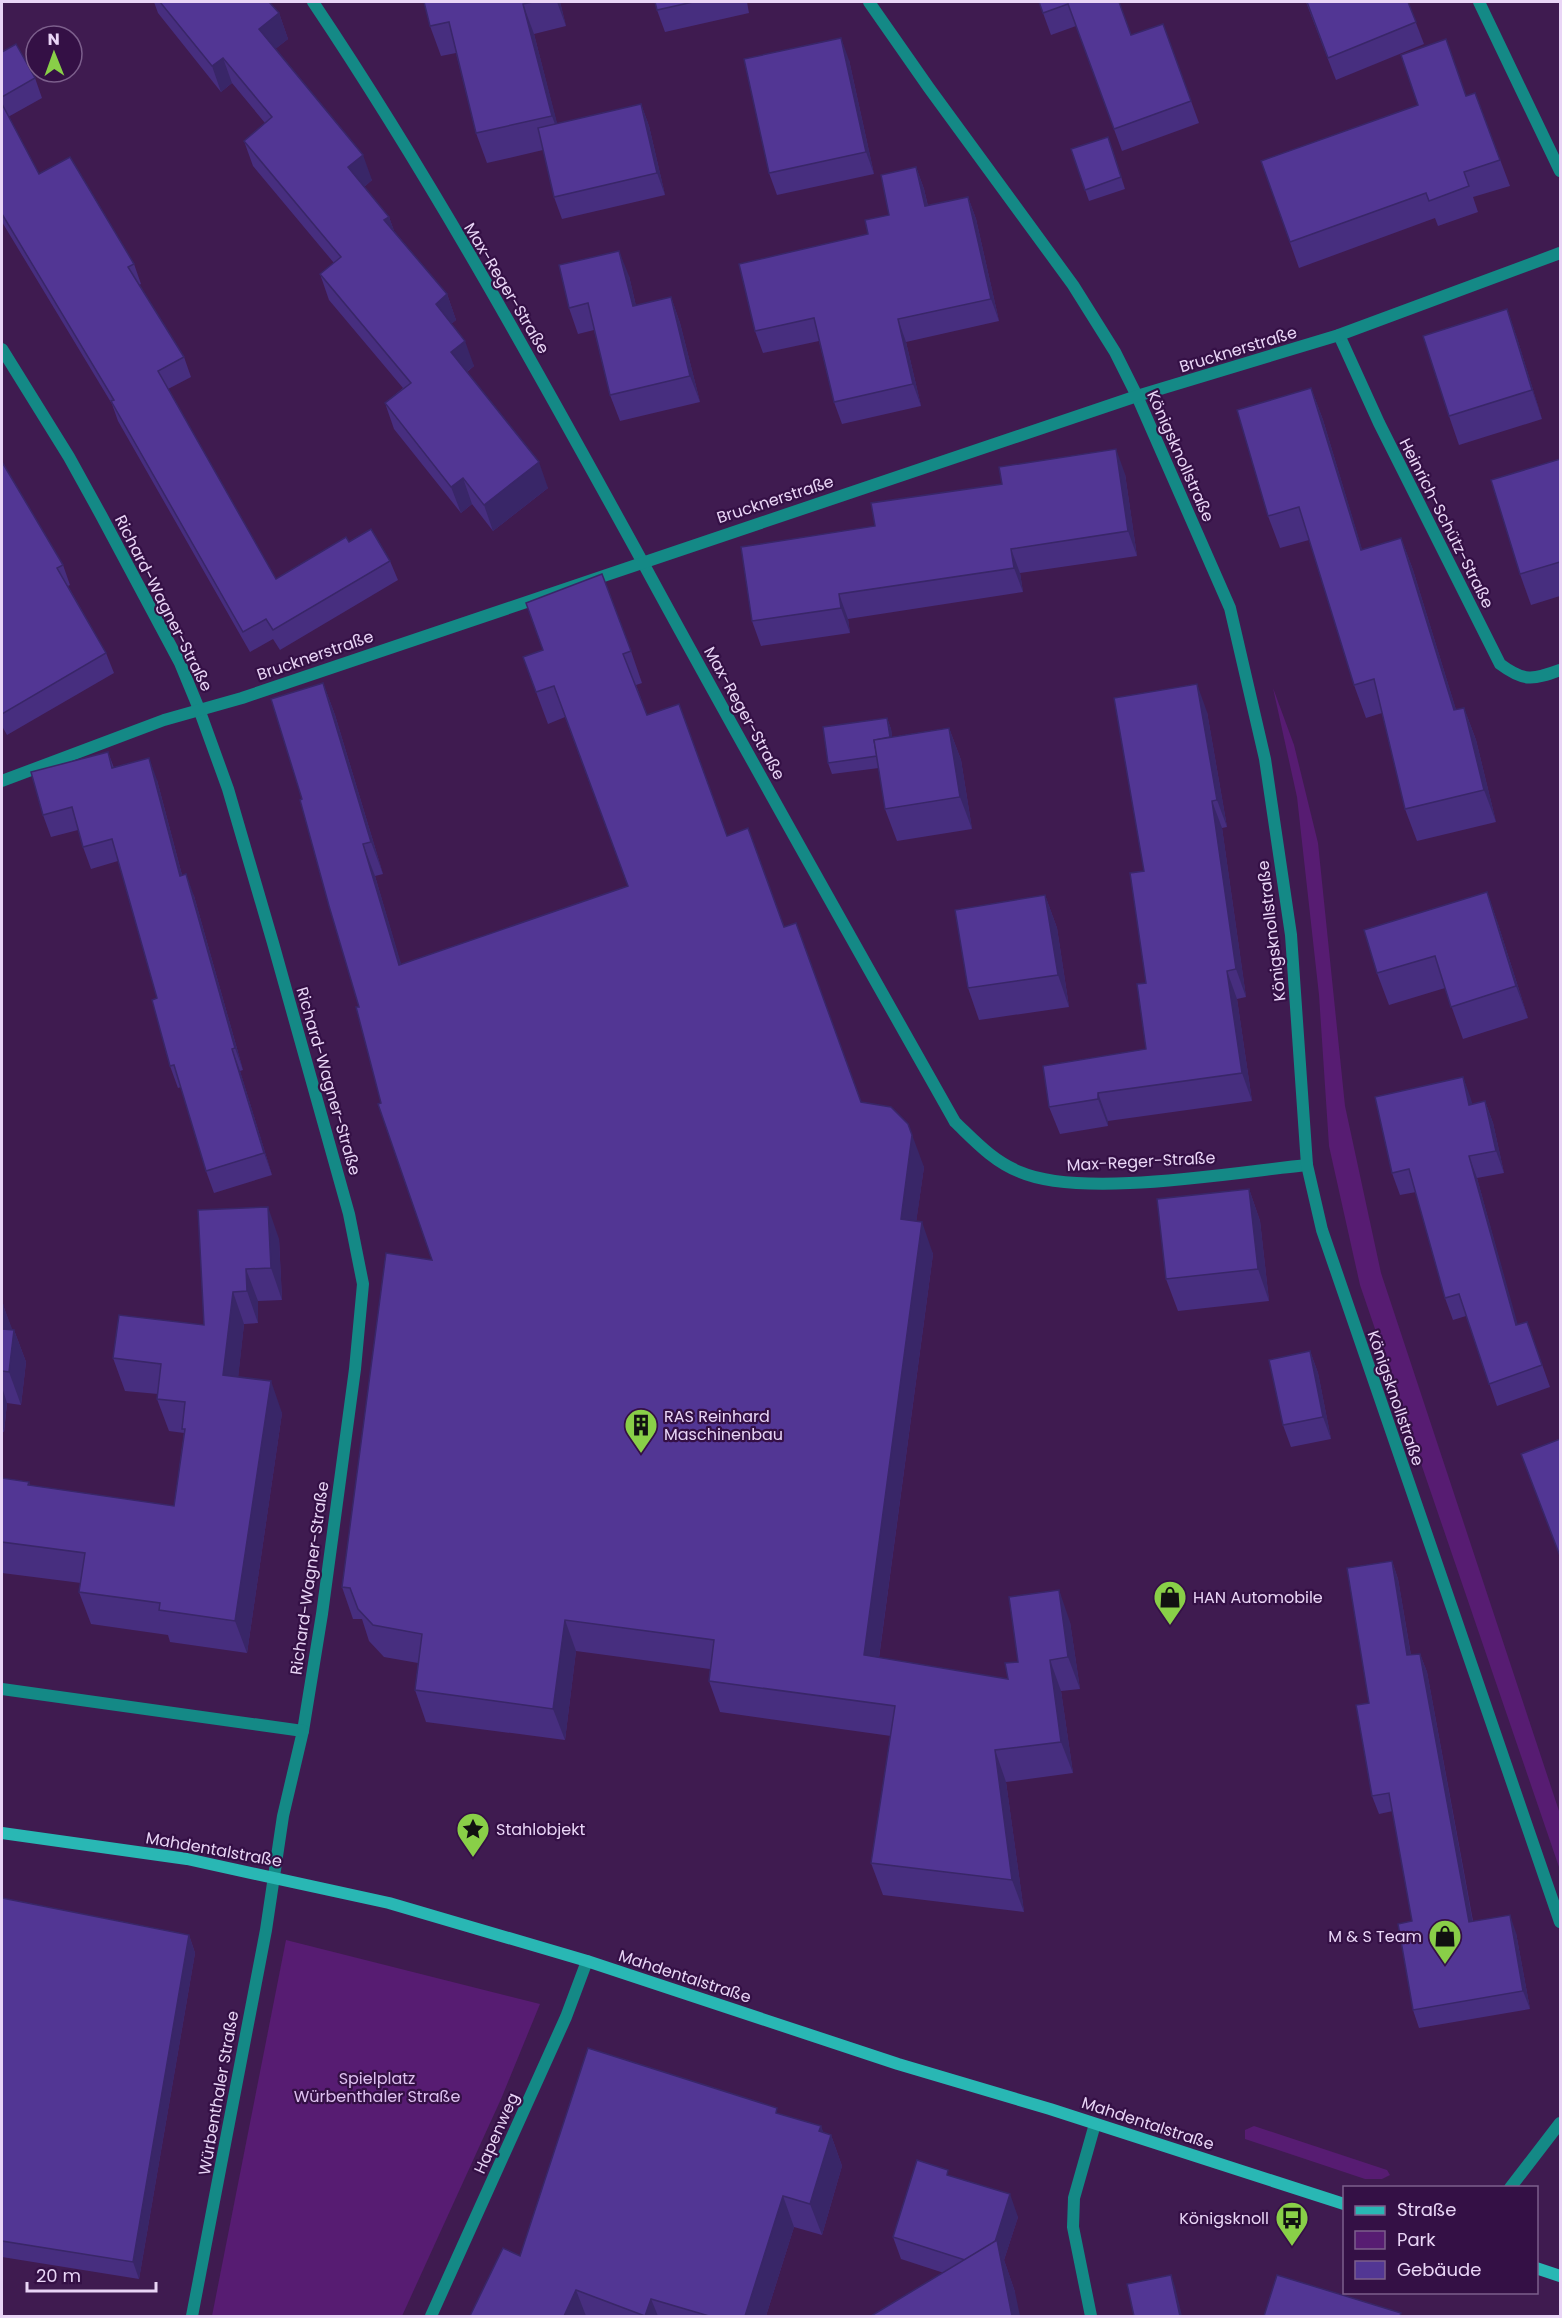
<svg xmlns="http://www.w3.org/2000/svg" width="1562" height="2318" font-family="Poppins,sans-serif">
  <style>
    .green { fill: #571c72 }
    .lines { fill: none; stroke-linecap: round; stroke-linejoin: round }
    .street { stroke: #148986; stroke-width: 12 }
    .secondary { stroke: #29b7b4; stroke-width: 12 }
    .wall { fill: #472e7f }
    .shaded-wall { fill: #392668 }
    .building { fill: #523694; stroke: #392668; stroke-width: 1.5 }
    .labels { text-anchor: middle; stroke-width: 4.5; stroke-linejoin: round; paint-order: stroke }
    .street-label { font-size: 16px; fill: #e9d5f6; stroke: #341045 }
    .poi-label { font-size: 16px; fill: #e9d5f6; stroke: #341045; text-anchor: start }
    .park-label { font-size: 16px; fill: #dec1f0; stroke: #341045 }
  </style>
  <rect width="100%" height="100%" fill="#3f1b50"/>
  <g class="green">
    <path d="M1273,688L1294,745L1318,843L1345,1106L1381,1273L1560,1814V1870L1360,1285L1329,1146L1319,995L1297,797Z"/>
    <path d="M286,1940L540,2004L501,2099L402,2316H212Z"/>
    <path d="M1254,2126L1387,2170L1390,2175L1382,2179H1365L1245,2139V2130Z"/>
  </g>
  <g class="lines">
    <g class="street">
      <path d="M313,2C433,181 538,372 642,561C744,749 850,936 955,1122C976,1142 993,1161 1020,1172C1082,1199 1236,1172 1307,1165"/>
      <path d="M869,2L929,88L1073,285L1115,352L1137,396L1230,608L1265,759L1291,935L1307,1165L1322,1230L1560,1922"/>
      <path d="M1479,2L1560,171"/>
      <path d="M1339,335L1379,423L1500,664C1524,682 1533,680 1560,670"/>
      <path d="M2,349L69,457L101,515L180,663L199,709L228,789L273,943L349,1214L363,1284L355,1369L322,1614L303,1731L283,1816L266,1930L192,2316"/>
      <path d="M2,781L164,720L242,698L1137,396L1339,335L1560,253"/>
      <path d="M2,1689L303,1731"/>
      <path d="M1510,2188L1560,2123"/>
      <path d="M431,2316L566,2017L587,1961"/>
      <path d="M1091,2316L1073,2227L1074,2198L1095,2124"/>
    </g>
    <g class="secondary">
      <path d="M2,1833L187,1859L389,1903L587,1961L898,2064L1050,2109L1344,2204"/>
      <path d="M1536,2268L1560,2276"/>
    </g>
  </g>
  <g class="wall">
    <path d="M154,2H269L279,13L288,39L275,49L372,180L364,187L389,217L394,231L447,294L456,320L451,324L474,366L467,372L548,488L493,531L472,504L461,513L394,429L385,403L403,388L329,300L320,274L334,263L253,166L244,141L265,123L232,83L221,92L158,13Z"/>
    <path d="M424,2H560L566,26L534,34L557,124L641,104L649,126L665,195L562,219L554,197L543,150L487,163L476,133L456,53L441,56L430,26Z"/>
    <path d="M655,2H747L749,13L665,32L657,10Z"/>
    <path d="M1039,2H1119L1131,35L1163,24L1199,123L1122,151L1076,26L1051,35Z"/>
    <path d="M1306,2H1408L1424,44L1336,80Z"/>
    <path d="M2,52L35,78L42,98L8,117L39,174L134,264L141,284L139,285L184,357L191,377L168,389L276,579L349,542L390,561L398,580L280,650L273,639L250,652L118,421L112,404L2,222Z"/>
    <path d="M849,60L874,174L777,195L769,173Z"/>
    <path d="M1475,93L1510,186L1473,197L1478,212L1438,226L1435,218L1299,268L1261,161Z"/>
    <path d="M1112,148L1125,189L1089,201L1071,149Z"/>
    <path d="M916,167L924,189L928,206L968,197L976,219L999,321L906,342L921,406L842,424L834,402L819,341L763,353L755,331L889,215Z"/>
    <path d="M629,276L636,306L671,297L680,323L700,402L620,421L610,395L594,330L578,334L569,308Z"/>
    <path d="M1507,309L1517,338L1542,419L1459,445L1449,416Z"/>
    <path d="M1311,388L1323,420L1362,550L1401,538L1413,570L1456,710L1464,708L1476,740L1496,822L1417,841L1405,809L1382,713L1366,718L1354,685L1309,540L1280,548L1268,516Z"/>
    <path d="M1560,459V596L1531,605L1520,574Z"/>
    <path d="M2,462L63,565L70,585L68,586L106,653L114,673L7,735L2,726Z"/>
    <path d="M1125,474L1137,556L1020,573L1023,592L848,619L850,633L761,646L752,621L875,526Z"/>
    <path d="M631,651L642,683L636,685L647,715L727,836L784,927L861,1102L924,1167L916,1222L933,1254L879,1658L1008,1679L1018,1662L1070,1622L1080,1689L1061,1691L1073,1773L1006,1782L1024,1912L883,1895L871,1863L891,1736L720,1712L709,1681L710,1669L576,1651L565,1740L426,1722L415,1690L418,1663L384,1657L369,1641L362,1619H353L342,1587L432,1260L381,1103L359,1007L302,799L323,683L335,715L383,874L375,876L401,965L628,886L565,717L548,724L523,657Z"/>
    <path d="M1207,712L1227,827L1222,828L1246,997L1237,999L1252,1101L1108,1121V1126L1060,1134L1049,1107L1146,1049L1144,871Z"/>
    <path d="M887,718L891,729L892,737L949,728L961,760L972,829L897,841L885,809L879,768L832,774L828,763Z"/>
    <path d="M108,752L114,768L157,780L182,875L194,896L243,1070L240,1071L272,1175L214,1193L206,1171L181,1087L178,1088L170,1066L157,998L118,861L91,869L83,847L78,830L51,837L43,815Z"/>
    <path d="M1487,892L1498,924L1528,1018L1463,1039L1445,988L1389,1005L1377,973Z"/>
    <path d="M1045,895L1057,928L1069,1007L979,1020L968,988Z"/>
    <path d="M1463,1077L1472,1104L1485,1101L1493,1123L1504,1173L1477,1178L1517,1325L1527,1322L1550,1387L1497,1406L1466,1316L1453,1320L1445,1298L1416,1192L1400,1195L1392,1173Z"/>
    <path d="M1249,1189L1260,1221L1269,1301L1178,1311L1166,1279Z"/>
    <path d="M198,1210L279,1239L282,1300L258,1301V1323L244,1324L238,1377L282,1413L247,1653L170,1642L168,1635L91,1624L79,1592L81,1583L2,1573V1478L29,1482L30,1486L174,1506L184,1433L169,1431L157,1399L158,1394L125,1391L113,1358L204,1325Z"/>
    <path d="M2,1305H3L12,1330H14L26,1362L21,1405L7,1403L4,1432L2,1431Z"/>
    <path d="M1310,1351L1318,1373L1331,1439L1291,1447L1283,1425Z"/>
    <path d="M1392,1561L1398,1579L1411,1655L1420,1654L1427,1672L1473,1921L1516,1933L1530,2009L1419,2028L1413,2010L1412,1921L1393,1811L1379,1814L1372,1796Z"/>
    <path d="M2,1898L189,1935L195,1953L139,2279L2,2257Z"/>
    <path d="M779,2114L821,2126L823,2133L831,2135L842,2166L822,2235L794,2227L766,2316H470L520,2256Z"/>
    <path d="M950,2176L1018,2217L1004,2260L1015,2292L944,2273L901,2259L893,2237Z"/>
  </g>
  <g class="shaded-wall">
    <path d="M557,2H560L566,26Z"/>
    <path d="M523,4L534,34L563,146L552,116Z"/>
    <path d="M279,13L288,39L268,55L259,29Z"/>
    <path d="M841,38L849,60L874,174L866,152Z"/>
    <path d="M223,58L232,83L221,92L212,66Z"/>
    <path d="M641,104L649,126L665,195L657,173Z"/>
    <path d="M363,155L372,180L357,193L348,167Z"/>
    <path d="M916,167L924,189L933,229L925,206Z"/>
    <path d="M968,197L976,219L999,321L991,299Z"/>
    <path d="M389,217L398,242L384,220Z"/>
    <path d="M619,251L629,276L642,332L633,306Z"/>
    <path d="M447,294L456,320L445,329L436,304Z"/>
    <path d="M671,297L680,323L700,402L690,376Z"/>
    <path d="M1507,309L1517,338L1542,419L1532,390Z"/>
    <path d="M898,319L906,342L921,406L913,384Z"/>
    <path d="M465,341L474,366L460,377L451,352Z"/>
    <path d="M1311,388L1323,420L1372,582L1361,550Z"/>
    <path d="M1116,449L1125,474L1137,556L1128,531Z"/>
    <path d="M539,462L548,488L493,531L484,505Z"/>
    <path d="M463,478L472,504L461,513L451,487Z"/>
    <path d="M1401,538L1413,570L1466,742L1454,710Z"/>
    <path d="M1011,549L1020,573L1023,592L1014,568Z"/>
    <path d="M839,594L848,619L850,633L841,608Z"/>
    <path d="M323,683L335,715L383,874L371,842Z"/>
    <path d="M1197,684L1207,712L1227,827L1217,800Z"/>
    <path d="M1464,708L1476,740L1496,822L1484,790Z"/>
    <path d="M887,718L891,729L896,765L892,754Z"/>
    <path d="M949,728L961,760L972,829L960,797Z"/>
    <path d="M149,758L157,780L188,898L180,876Z"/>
    <path d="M1212,801L1222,828L1246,997L1236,969Z"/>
    <path d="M363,844L375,876L411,997L399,965Z"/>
    <path d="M186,874L194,896L243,1070L235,1048Z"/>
    <path d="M1487,892L1498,924L1528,1018L1516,986Z"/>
    <path d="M1045,895L1057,928L1069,1007L1058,975Z"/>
    <path d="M1227,971L1237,999L1252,1101L1242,1073Z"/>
    <path d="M232,1049L240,1071L272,1175L264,1153Z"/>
    <path d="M1463,1077L1471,1099L1477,1127L1469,1105Z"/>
    <path d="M1098,1093L1108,1121V1126L1098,1099Z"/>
    <path d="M1485,1101L1493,1123L1504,1173L1496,1151Z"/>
    <path d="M908,1124L924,1167L912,1251L901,1219Z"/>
    <path d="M1469,1156L1477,1178L1524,1347L1516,1325Z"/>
    <path d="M1249,1189L1260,1221L1269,1301L1258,1269Z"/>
    <path d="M268,1207L279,1239L282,1300L271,1268Z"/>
    <path d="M922,1222L933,1254L875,1687L864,1655Z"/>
    <path d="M246,1269L258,1301V1323L247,1291Z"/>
    <path d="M233,1292L244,1324L235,1407L223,1375Z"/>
    <path d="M3,1305L14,1334V1330L26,1362L21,1405L9,1372L2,1332V1319Z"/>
    <path d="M1310,1351L1318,1373L1331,1439L1323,1417Z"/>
    <path d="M271,1381L282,1413L247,1653L235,1621Z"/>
    <path d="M2,1387L7,1403L4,1432L2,1425Z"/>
    <path d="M1392,1561L1398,1579L1414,1674L1407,1655Z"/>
    <path d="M1059,1590L1070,1622L1080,1689L1068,1657Z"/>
    <path d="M565,1620L576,1651L565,1740L553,1709Z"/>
    <path d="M1420,1654L1427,1672L1476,1940L1469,1922Z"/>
    <path d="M1050,1660L1061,1691L1073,1773L1061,1742Z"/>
    <path d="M995,1750L1006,1782L1024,1912L1012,1880Z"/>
    <path d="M1510,1915L1516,1933L1530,2009L1523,1991Z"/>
    <path d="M189,1935L195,1953L139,2279L133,2262Z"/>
    <path d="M821,2126L828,2145L831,2135L842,2166L822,2235L810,2204L819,2131Z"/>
    <path d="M1010,2194L1018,2217L1004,2260L1015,2292L1020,2316H1012L987,2267Z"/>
    <path d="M783,2196L794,2227L766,2316H745Z"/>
    <path d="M1171,2275L1175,2287L1182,2316H1180Z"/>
    <path d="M576,2290L586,2316H564Z"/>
    <path d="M651,2299L658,2316H645Z"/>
  </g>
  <g class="building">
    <path d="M160,2H269L279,13L259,29L363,155L348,167L389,217L384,220L447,294L436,304L465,341L451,352L539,462L484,505L463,478L451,487L385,403L411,383L320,274L341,257L244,141L272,117L223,58L212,66Z"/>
    <path d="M424,2H533L523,4L552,116L476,133L449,22L430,26Z"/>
    <path d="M655,2H693L657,10Z"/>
    <path d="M1039,2H1119L1131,35L1163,24L1191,101L1114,129L1068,4L1043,13Z"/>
    <path d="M1307,2H1408L1416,22L1328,58Z"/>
    <path d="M841,38L866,152L769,173L744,59Z"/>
    <path d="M1446,39L1466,96L1475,93L1500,160L1464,172L1469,186L1429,201L1426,193L1290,242L1261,161L1418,105L1401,55Z"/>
    <path d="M16,44L35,78L2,97V52Z"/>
    <path d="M2,104L39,174L70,157L134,264L128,267L184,357L158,371L276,579L346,537L349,542L371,529L390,561L273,630L266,619L243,632L111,401L114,400L2,214Z"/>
    <path d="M641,104L657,173L554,197L538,128Z"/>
    <path d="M1108,137L1121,177L1085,190L1071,149Z"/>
    <path d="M916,167L925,206L968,197L991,299L898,319L913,384L834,402L814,318L755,331L739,264L868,234L865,220L889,215L881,175Z"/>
    <path d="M619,251L633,306L671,297L690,376L610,395L588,303L569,308L559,265Z"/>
    <path d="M1507,309L1532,390L1449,416L1423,336Z"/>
    <path d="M1311,388L1361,550L1401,538L1454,710L1464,708L1484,790L1405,809L1374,679L1354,685L1299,507L1268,516L1237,410Z"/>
    <path d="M1116,449L1128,531L1011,549L1014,568L839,594L841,608L752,621L741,547L875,526L871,503L1002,484L999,467Z"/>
    <path d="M1560,459V562L1520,574L1491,480Z"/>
    <path d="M2,462L63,565L57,568L106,653L2,714Z"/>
    <path d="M602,574L631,651L623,654L647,715L679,704L727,836L748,828L784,927L796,923L861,1102L891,1107L908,1124L912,1135L901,1219L922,1222L864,1655L1008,1679L1005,1663L1018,1662L1009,1597L1059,1590L1068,1657L1050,1660L1061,1742L995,1750L1012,1880L871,1863L895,1706L709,1681L714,1640L565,1620L553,1709L415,1690L422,1634L373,1625L358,1609L350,1588L342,1587L386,1253L432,1260L378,1104L381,1103L356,1007H359L329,906L300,800L302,799L271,699L323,683L371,842L363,844L399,965L628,886L554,686L536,692L523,657L543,650L526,603Z"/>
    <path d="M1197,684L1217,800L1212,801L1236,969L1227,971L1242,1073L1098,1093V1099L1049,1107L1043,1066L1146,1049L1137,984L1146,983L1130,873L1144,871L1114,698Z"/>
    <path d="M887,718L890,737L874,740L877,756L828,763L823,727Z"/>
    <path d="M949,728L960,797L885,809L874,740Z"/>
    <path d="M108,752L112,768L149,758L180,876L186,874L235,1048L232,1049L264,1153L206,1171L174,1065L170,1066L152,1000L157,998L112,839L83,847L72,807L43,815L31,772Z"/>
    <path d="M1487,892L1516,986L1451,1007L1435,956L1377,973L1364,930Z"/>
    <path d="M1045,895L1058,975L968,988L955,910Z"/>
    <path d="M1463,1077L1469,1105L1485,1101L1496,1151L1469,1156L1516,1325L1527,1322L1542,1365L1489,1384L1459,1294L1445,1298L1409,1169L1392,1173L1375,1097Z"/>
    <path d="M1249,1189L1258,1269L1166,1279L1157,1199Z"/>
    <path d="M268,1207L271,1268L246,1269L247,1291L233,1292L223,1375L271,1381L235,1621L159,1610L160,1603L79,1592L85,1553L2,1542V1478L29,1482L28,1485L174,1506L185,1429H182L185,1402L157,1399L161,1364L113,1358L119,1315L204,1325L198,1210Z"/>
    <path d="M2,1305H3L2,1319Z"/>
    <path d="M2,1329L14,1330L9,1372L2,1371Z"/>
    <path d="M1310,1351L1323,1417L1283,1425L1269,1360Z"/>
    <path d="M1560,1439V1556L1521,1454Z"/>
    <path d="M1392,1561L1407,1655L1420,1654L1469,1922L1510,1915L1523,1991L1413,2010L1398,1924L1412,1921L1389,1793L1372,1796L1356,1705L1369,1703L1347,1568Z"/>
    <path d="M2,1898L189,1935L133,2262L2,2241Z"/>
    <path d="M588,2048L777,2108L776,2113L821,2126L819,2131L831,2135L810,2204L783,2196L745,2316H709L651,2299L645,2316L576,2290L564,2316H470L503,2248L520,2256Z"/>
    <path d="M917,2160L948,2170L947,2175L1010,2194L995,2242L965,2260L893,2237Z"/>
    <path d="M997,2240L1012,2316H871Z"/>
    <path d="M1171,2275L1180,2316H1134L1127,2284Z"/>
    <path d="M1277,2275L1401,2313L1400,2316H1264Z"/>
  </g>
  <defs>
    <symbol id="building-pin" viewBox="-11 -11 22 30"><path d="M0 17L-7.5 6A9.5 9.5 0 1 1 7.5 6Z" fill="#89cf48" stroke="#341045"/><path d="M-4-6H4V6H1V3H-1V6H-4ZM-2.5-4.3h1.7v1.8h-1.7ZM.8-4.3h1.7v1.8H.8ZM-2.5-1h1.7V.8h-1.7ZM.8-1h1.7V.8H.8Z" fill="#111"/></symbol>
    <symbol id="shop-pin" viewBox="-11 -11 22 30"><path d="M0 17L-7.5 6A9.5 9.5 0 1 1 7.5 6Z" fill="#89cf48" stroke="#341045"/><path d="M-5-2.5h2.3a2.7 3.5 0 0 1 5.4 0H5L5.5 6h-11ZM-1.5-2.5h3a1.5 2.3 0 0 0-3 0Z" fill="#111"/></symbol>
    <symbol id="sight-pin" viewBox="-11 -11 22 30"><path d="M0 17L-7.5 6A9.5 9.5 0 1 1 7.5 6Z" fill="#89cf48" stroke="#341045"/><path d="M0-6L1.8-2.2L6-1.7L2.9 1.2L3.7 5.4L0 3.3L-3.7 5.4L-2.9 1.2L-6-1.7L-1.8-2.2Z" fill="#111"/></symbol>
    <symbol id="bus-pin" viewBox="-11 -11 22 30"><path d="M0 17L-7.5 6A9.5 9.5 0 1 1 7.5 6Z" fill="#89cf48" stroke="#341045"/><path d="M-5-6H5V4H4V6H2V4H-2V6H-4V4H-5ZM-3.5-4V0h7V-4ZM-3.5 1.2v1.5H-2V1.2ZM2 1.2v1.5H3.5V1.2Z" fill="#111"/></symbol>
  </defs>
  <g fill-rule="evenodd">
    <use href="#building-pin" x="622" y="1406" width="38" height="52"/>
    <use href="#shop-pin" x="1151" y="1578" width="38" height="52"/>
    <use href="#sight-pin" x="454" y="1810" width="38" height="52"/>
    <use href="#shop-pin" x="1426" y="1917" width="38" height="52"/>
    <use href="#bus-pin" x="1273" y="2199" width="38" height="52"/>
  </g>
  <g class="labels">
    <g class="street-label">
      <text transform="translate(507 288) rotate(59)" y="6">Max-Reger-Straße</text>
      <text transform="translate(1238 349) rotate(-17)" y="6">Brucknerstraße</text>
      <text transform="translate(1181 456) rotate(66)" y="6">Königsknollstraße</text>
      <text transform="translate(775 499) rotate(-18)" y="6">Brucknerstraße</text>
      <text transform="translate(1447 523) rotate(63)" y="6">Heinrich-Schütz-Straße</text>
      <text transform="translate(164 603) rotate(63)" y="6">Richard-Wagner-Straße</text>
      <text transform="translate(315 655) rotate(-19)" y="6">Brucknerstraße</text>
      <text transform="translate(745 713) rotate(61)" y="6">Max-Reger-Straße</text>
      <text transform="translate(1271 931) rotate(-97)" y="6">Königsknollstraße</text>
      <text transform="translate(329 1081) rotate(74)" y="6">Richard-Wagner-Straße</text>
      <text transform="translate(1141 1161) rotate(-3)" y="6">Max-Reger-Straße</text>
      <text transform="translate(1396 1398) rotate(71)" y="6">Königsknollstraße</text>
      <text transform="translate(309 1578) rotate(-82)" y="6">Richard-Wagner-Straße</text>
      <text transform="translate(214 1849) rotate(10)" y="6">Mahdentalstraße</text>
      <text transform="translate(685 1976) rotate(18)" y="6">Mahdentalstraße</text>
      <text transform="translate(218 2093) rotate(-80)" y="6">Würbenthaler Straße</text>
      <text transform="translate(1148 2123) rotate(18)" y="6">Mahdentalstraße</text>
      <text transform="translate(496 2133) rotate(-66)" y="6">Hapenweg</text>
    </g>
    <g class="poi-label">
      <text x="664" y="1422">RAS Reinhard<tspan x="664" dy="18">Maschinenbau</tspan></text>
      <text x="1193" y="1603">HAN Automobile</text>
      <text x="496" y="1835">Stahlobjekt</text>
      <text x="1422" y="1942" text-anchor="end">M &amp; S Team</text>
      <text x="1269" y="2224" text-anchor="end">Königsknoll</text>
    </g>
    <g class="park-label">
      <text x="377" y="2084">Spielplatz<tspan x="377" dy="18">Würbenthaler Straße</tspan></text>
    </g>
  </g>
  <rect width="1562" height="2318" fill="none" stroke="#e9d5f6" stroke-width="6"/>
  <rect x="1343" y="2186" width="195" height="108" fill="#341045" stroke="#7c5f8c" stroke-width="1.5"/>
  <rect x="1355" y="2206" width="30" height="9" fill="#29b7b4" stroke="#7c5f8c" stroke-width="1.5"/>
  <text x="1397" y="2216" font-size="18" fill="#e9d5f6">Straße</text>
  <rect x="1355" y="2231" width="30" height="18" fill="#571c72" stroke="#7c5f8c" stroke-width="1.5"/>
  <text x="1397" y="2246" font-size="18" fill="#e9d5f6">Park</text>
  <rect x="1355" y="2261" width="30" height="18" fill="#523694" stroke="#7c5f8c" stroke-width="1.5"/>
  <text x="1397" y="2276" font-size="18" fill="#e9d5f6">Gebäude</text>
  <g transform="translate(54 54) rotate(359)"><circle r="28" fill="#341045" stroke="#7c5f8c" stroke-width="1.5"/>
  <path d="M0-4.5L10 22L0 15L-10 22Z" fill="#89cf48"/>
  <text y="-9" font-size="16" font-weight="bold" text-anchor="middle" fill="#e9d5f6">N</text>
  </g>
  <path d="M27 2282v9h129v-9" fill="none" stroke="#e9d5f6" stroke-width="3"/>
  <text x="36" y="2282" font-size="18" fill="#e9d5f6" stroke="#341045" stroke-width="4.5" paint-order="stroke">20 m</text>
</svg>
